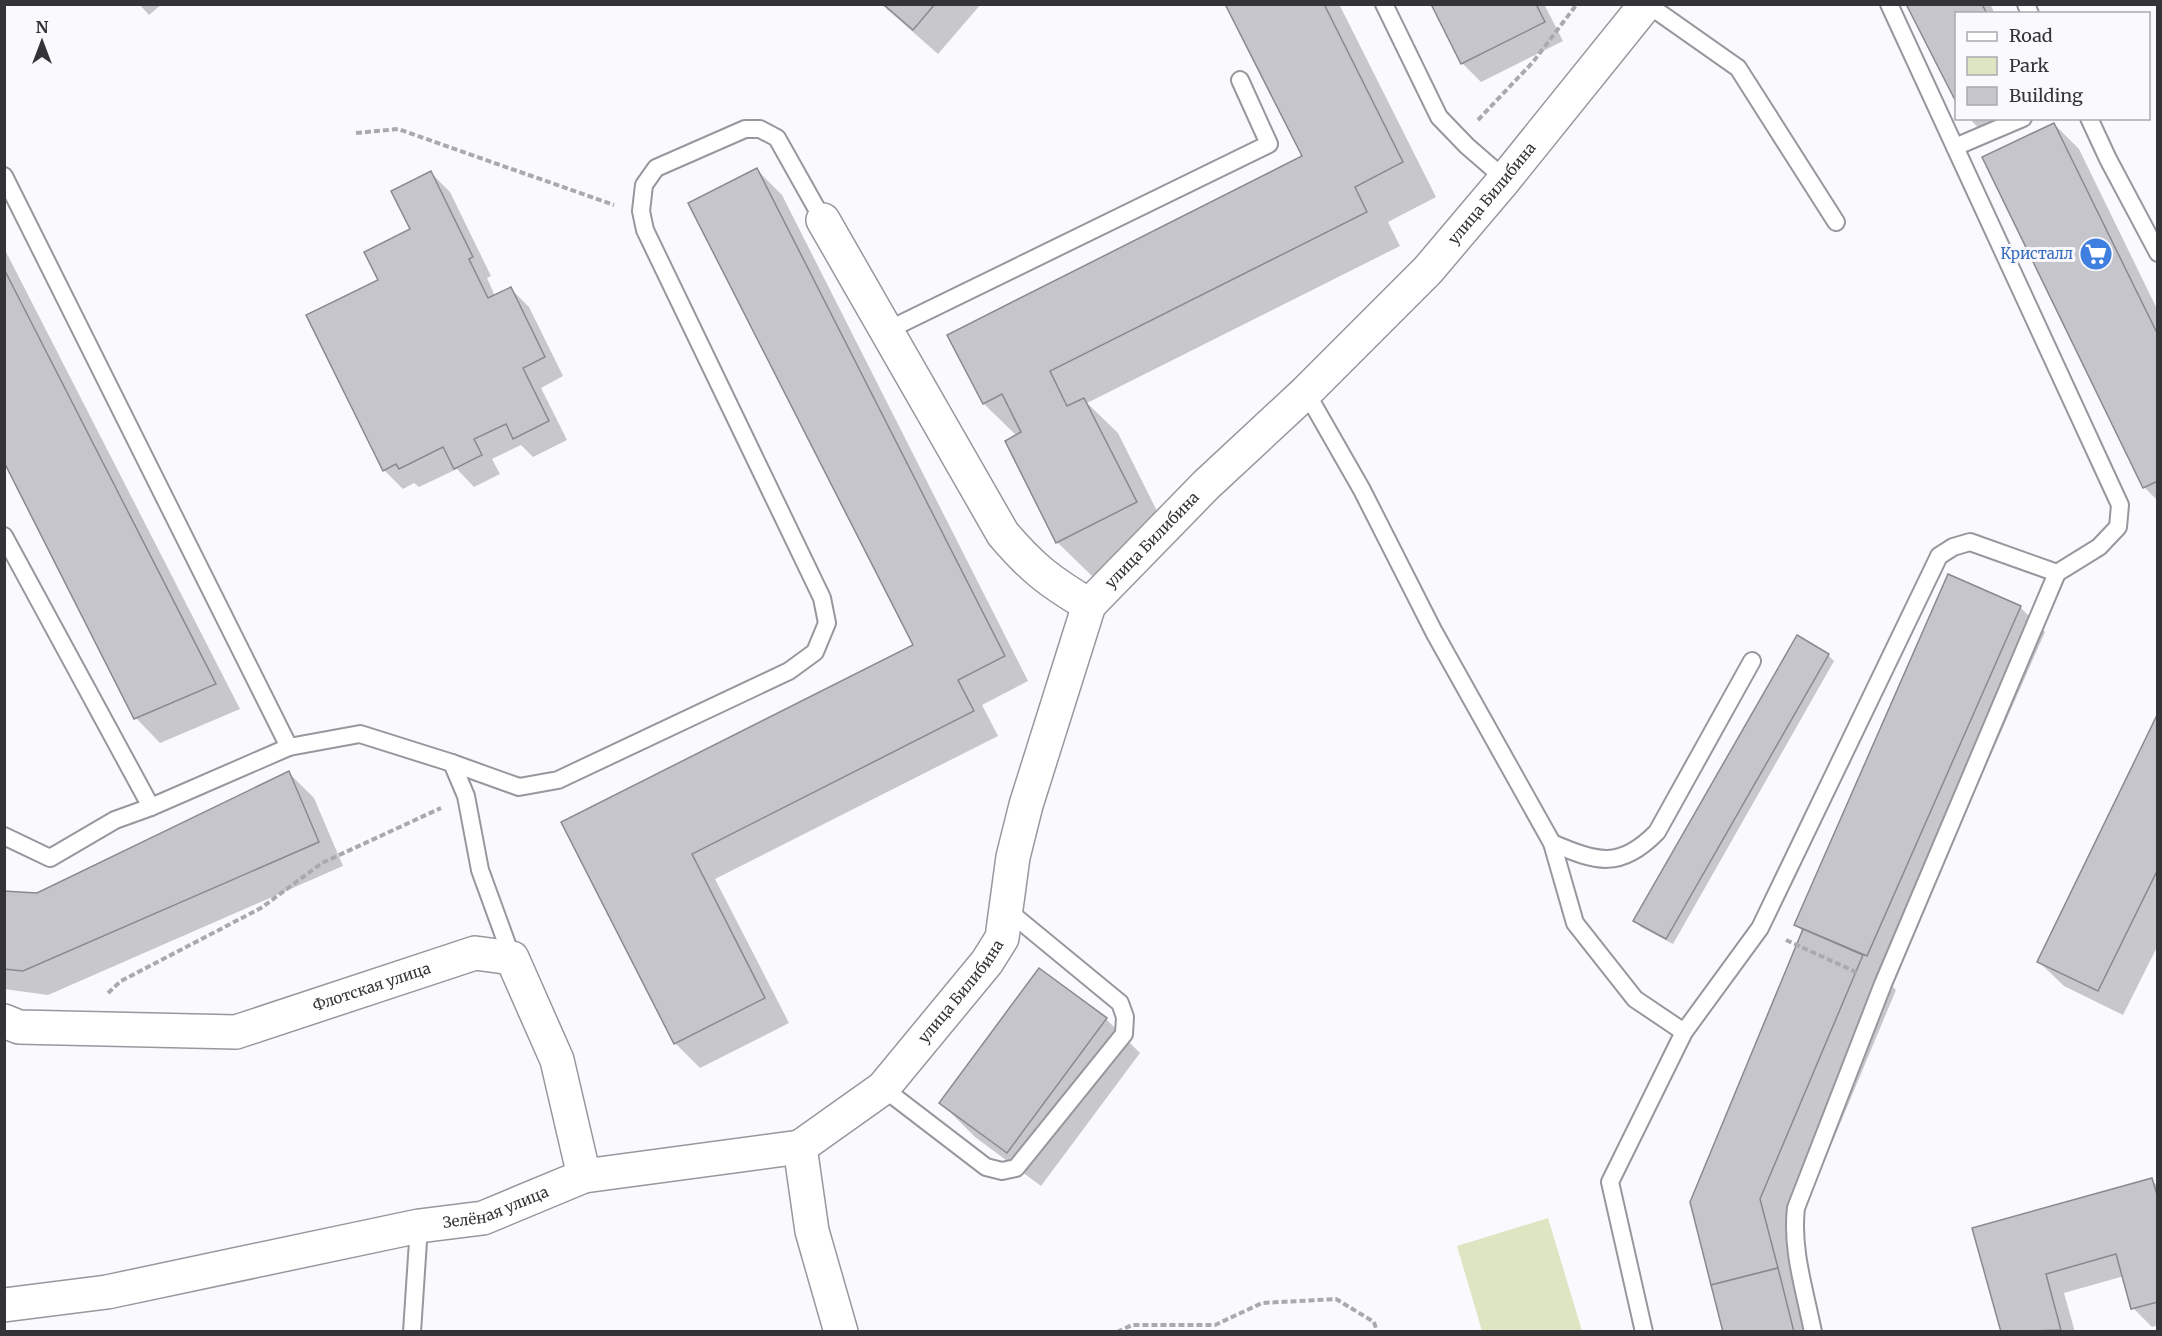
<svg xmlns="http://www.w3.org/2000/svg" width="2162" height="1336" font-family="Merriweather,serif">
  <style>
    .green { fill: #dee5c2 }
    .shadow { fill: #0003 }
    .building { fill: #c6c5cb; stroke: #8b898f; stroke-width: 1.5 }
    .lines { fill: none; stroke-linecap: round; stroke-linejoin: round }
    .service-casing { stroke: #99979d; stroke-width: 20 }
    .minor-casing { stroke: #99979d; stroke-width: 36 }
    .path { stroke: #aaa9ad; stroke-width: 4; stroke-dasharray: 6 3; stroke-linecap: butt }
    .service { stroke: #fff; stroke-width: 16 }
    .minor { stroke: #fff; stroke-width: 33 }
    .labels { text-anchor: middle; stroke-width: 6; stroke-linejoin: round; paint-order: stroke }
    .street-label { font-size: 15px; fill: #343436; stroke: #faf9fe }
    .shop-label { font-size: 15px; fill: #366cbe; stroke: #faf9fe; text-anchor: end }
  </style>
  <rect width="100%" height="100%" fill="#faf9fe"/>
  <path class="green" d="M1548,1218L1582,1331H1482L1457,1246Z"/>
  <g class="shadow">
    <path d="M139,4H162L149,15Z"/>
    <path d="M881,4H981L938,54Z"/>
    <path d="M1227,4H1339L1436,197L1388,222L1400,246L1087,403L1118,433L1170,537L1092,576L1057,542L1017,436L984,404L949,335L1304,157Z"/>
    <path d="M1432,4H1544L1563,41L1481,82L1462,63Z"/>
    <path d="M1908,4H1990L1995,14H1956V99Z"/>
    <path d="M1969,118H2010L1983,133Z"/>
    <path d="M2054,124L2079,149L2158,311V501L2144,487Z"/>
    <path d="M757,170L782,195L1028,681L982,705L998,736L715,879L789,1023L700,1068L675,1043L563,823L915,645Z"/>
    <path d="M431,173L450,192L491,276L487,278L495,296L510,288L529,307L563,376L541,388L567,440L533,457L521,445L492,459L500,474L474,487L457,469L419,487L414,483L403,489L384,470L380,280L412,230Z"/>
    <path d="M4,248L240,709L160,743L136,718L4,458Z"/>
    <path d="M2020,607L2045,632L1892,980L1881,976L1896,990L1794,1234L1818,1332H1724L1803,932L1796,924Z"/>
    <path d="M1828,655L1834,661L1673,944L1641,927L1635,921Z"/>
    <path d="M2158,717V945L2123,1015L2064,986L2039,962Z"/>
    <path d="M289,773L314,798L343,866L48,995L4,989V892L37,894Z"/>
    <path d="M1106,1019L1140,1053L1041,1186L975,1137L941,1103Z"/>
    <path d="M2151,1180L2158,1186V1325L2152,1327L2133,1308L2124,1276L2064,1293L2075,1332H2003L1974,1229Z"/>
  </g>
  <g class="building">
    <path d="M883,4H935L913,30Z"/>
    <path d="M1225,4H1324L1403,162L1355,187L1367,212L1050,371L1067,406L1084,398L1137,502L1056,543L1005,441L1021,432L1002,394L983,404L947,335L1302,156Z"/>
    <path d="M1431,4H1536L1545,22L1461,64Z"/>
    <path d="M1906,4H1982L1987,14H1956V102Z"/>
    <path d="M2054,123L2158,335V481L2143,488L1982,157Z"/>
    <path d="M757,168L1005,656L958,680L974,711L692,854L765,998L674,1044L561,822L913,645L688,203Z"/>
    <path d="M431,171L473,257L469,259L488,298L511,287L545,357L523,368L549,421L513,439L506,424L474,439L482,455L454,469L443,447L399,469L396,464L383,471L306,315L378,280L364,252L410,229L391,191Z"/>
    <path d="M4,269L216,684L134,719L4,462Z"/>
    <path d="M1948,574L2021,606L1867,956L1794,925Z"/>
    <path d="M1797,635L1829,654L1666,939L1633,921Z"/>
    <path d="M2158,713V869L2098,991L2037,962Z"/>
    <path d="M289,771L319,842L23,971L4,969V891L37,893Z"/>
    <path d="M1803,929L1863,955L1760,1199L1778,1268L1711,1285L1690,1202Z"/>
    <path d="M1039,968L1107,1018L1007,1153L939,1103Z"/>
    <path d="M2152,1178L2158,1198V1302L2131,1309L2116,1254L2046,1274L2061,1330L2001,1332L1972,1228Z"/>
    <path d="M1778,1268L1794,1332H1723L1711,1285Z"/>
  </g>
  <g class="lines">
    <defs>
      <g id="service">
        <path d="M1384,4L1439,117L1467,146L1505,179"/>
        <path d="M1647,4L1738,68L1836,222"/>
        <path d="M2026,4L2030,14"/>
        <path d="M2089,118L2108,159L2158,253"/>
        <path d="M1955,147L2023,118"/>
        <path d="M4,176L289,747L151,807L4,536"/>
        <path d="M886,331L1269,144L1240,80"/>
        <path d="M1306,392L1362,490L1434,632L1552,843L1575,923L1635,999L1684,1032"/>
        <path d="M289,747L360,734L452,763L519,787L558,780L789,671L815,652L827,623L822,598L645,230L641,211L644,185L656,168L745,129H760L777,138L823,220"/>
        <path d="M452,763L466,796L480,870L512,958"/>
        <path d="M4,836L50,858L115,820L151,807"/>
        <path d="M1552,843C1597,862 1620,870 1657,832L1752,661"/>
        <path d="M883,1088L986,1167L1002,1171L1016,1168L1124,1034L1125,1017L1120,1003L1007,910"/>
        <path d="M412,1332L419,1226"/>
        <path d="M1644,1332L1610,1182L1684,1032L1760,928L1939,556L1953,547L1970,542L2057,573"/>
        <path d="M1813,1332C1805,1291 1791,1249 1796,1208L1883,984L2057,573L2099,547L2118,527L2120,505L1889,4"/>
      </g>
      <g id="minor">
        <path d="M823,220L1003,534C1032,568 1050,582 1089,605"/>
        <path id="s1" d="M4,1021L19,1027L236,1032L475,953L512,958L557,1060L584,1176"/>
        <path id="s2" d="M800,1147L883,1088L987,962L1002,938L1013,857L1026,805L1089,605L1206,485L1306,392L1428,270L1505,179L1646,4"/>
        <path id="s3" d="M4,1305L107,1292L419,1226L483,1218L584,1176L800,1147L812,1231L841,1332"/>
      </g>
    </defs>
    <use href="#service" class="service-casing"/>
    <use href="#minor" class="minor-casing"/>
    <g class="path">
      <path d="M1478,120L1533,62L1577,4"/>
      <path d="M356,133L398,129L614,205"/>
      <path d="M1786,940L1858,973"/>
      <path d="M108,993L121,981L261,908L322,863L441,808"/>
      <path d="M1117,1332L1132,1325H1215L1262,1303L1336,1299L1374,1322L1377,1332"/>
    </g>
    <use href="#service" class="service"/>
    <use href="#minor" class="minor"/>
  </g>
  <defs>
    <symbol id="supermarket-disc" viewBox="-11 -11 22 22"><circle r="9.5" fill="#3f7fe0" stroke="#faf9fe"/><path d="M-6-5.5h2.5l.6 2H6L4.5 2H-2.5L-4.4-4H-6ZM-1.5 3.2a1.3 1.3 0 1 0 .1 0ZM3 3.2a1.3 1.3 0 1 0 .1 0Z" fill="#fff"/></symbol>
  </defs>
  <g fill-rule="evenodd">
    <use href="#supermarket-disc" x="2077" y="235" width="38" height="38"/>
  </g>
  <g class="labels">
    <g class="street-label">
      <text dy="5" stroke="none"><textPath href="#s2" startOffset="1215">улица Билибина</textPath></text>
      <text dy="5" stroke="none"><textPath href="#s2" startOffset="729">улица Билибина</textPath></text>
      <text dy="5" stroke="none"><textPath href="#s1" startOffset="376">Флотская улица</textPath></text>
      <text dy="5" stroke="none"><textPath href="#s2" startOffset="226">улица Билибина</textPath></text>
      <text dy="5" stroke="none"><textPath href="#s3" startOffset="502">Зелёная улица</textPath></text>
    </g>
    <g class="shop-label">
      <text x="2073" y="259">Кристалл</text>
    </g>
  </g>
  <rect width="2162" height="1336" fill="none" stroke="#343436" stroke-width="12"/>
  <rect x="1955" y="12" width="195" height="108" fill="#faf9fe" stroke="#abaaae" stroke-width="1.5"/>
  <rect x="1967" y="32" width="30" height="9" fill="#ffffff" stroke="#abaaae" stroke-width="1.5"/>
  <text x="2009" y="42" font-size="18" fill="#343436">Road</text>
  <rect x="1967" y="57" width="30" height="18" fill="#dee5c2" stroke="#abaaae" stroke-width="1.5"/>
  <text x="2009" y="72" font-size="18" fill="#343436">Park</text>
  <rect x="1967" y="87" width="30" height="18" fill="#c6c5cb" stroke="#abaaae" stroke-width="1.5"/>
  <text x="2009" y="102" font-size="18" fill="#343436">Building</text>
  <g transform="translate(42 42)" stroke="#faf9fe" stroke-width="4.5" paint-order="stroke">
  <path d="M0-4.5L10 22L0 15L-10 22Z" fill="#343436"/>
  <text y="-9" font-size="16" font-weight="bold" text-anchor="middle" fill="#343436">N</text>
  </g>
</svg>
